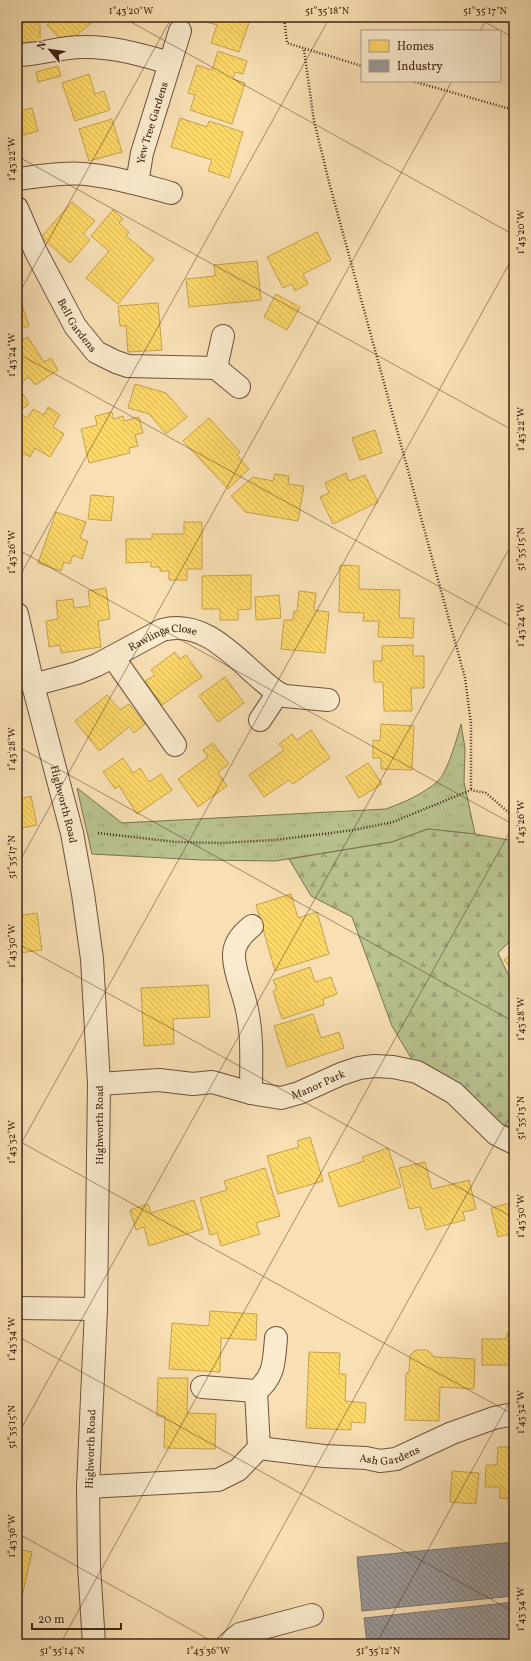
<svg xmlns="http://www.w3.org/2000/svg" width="531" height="1661" font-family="Vollkorn,serif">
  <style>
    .grass { fill: url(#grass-tufts); stroke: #7c7352 }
    .forest { fill: url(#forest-firs); stroke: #7c7352 }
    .homes { fill: url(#homes-back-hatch); stroke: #c5a24d }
    .industry { fill: url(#industry-back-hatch); stroke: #7e7671 }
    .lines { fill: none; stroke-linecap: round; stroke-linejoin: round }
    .minor-casing { stroke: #6d523c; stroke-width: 24 }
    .path { stroke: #3f2314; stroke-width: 2.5; stroke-dasharray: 1 2; stroke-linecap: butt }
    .minor { stroke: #faebce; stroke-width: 22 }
    .ticks { fill: none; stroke: #3f2314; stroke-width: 1; stroke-opacity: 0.45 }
    .labels { text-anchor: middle; stroke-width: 4; stroke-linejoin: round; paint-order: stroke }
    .street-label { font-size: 11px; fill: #3f2314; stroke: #faebce }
    .neatline { fill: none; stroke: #3f2314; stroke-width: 1.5 }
    .ticks-label { font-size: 10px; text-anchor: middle; fill: #3f2314 }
  </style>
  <defs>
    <pattern id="grass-tufts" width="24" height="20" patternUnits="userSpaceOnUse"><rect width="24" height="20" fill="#b9c390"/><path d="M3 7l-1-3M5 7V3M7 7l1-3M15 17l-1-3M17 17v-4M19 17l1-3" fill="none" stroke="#a0a77b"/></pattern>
    <pattern id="forest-firs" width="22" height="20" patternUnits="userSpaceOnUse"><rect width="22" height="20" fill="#b9c390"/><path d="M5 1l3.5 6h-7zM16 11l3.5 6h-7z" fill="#a0a77b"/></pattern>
    <pattern id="homes-back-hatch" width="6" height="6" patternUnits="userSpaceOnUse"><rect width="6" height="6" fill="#ffd966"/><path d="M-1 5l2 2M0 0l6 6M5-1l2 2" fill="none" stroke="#dcba58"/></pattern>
    <pattern id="industry-back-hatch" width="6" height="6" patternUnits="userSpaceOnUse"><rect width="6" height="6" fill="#999"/><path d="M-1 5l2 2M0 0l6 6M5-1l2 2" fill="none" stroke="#7e7c7c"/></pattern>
  </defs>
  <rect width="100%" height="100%" fill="#f8e0b4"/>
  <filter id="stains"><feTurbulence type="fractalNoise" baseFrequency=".005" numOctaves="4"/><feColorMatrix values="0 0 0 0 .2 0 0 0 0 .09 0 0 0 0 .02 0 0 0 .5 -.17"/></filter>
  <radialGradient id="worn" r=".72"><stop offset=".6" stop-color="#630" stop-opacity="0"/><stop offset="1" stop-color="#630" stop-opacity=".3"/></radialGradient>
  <path class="grass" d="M461,724L465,748L464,782L475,834L428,829L392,842L275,861L201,860L92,854L77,788L122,823L386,809C405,802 423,794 438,781C448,771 457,738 461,724Z"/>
  <path class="forest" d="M428,829L475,834L514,841V937L498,953L514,987V1128L503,1125L478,1104L414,1063L392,1026L352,917L311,896L289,859L392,842Z"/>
  <g class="homes">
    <path d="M17,17H45V22H40V42H17Z"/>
    <path d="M56,17H98L70,41L65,36L61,40L47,25Z"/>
    <path d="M204,17H251L239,52L211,43L217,25L203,21Z"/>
    <path d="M218,51L247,61L243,74L235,72L233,79L245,83L232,124L190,110L195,95L188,93L197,65L212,70Z"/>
    <path d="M58,66L61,76L38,82L36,72Z"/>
    <path d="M89,74L95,94L104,91L110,110L75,121L62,83Z"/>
    <path d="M32,108L38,131L17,137V112Z"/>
    <path d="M180,118L207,127L209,121L243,132L229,178L208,171L212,160L171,147Z"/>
    <path d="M112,119L122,152L89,161L79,129Z"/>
    <path d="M72,202L95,221L83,234L90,240L70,263L41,237Z"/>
    <path d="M113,210L123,219L119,223L129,232L126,236L154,259L118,304L86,278L109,251L91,236Z"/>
    <path d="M317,232L331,260L303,274L308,284L295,291L292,284L283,288L267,257Z"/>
    <path d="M257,261L261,300L189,307L186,279L215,276L214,265Z"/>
    <path d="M17,289L29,326L17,330Z"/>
    <path d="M276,294L300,307L287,330L264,317Z"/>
    <path d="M158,303L162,350L128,352L126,326H120L118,306Z"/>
    <path d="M28,337L44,362L51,358L58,370L35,385L29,377L17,385V343Z"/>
    <path d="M135,384L166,393L187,417L166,434L149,414L128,408Z"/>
    <path d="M23,394L29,404L17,413V398Z"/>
    <path d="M48,407L60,415L53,427L64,434L50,457L35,448L30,457L17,449V416L19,413L27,418L33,409L44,415Z"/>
    <path d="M112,412L114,419L123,416L124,421L139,417L143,433L135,435L138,446L129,448L130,453L89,463L81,429L97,425L95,416Z"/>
    <path d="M209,418L240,452L237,455L249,469L228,489L183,441Z"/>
    <path d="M375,430L382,453L360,460L352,438Z"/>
    <path d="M346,473L349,481L365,475L378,502L333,524L320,497L329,493L325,483Z"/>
    <path d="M275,474L289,476L288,484L304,486L298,521L245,512L231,496L253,477L273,481Z"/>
    <path d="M91,495L114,497L111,521L88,519Z"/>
    <path d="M56,512L86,522L80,538L88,541L82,559L73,555L70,564L64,562L61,571L38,563Z"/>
    <path d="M184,522H202V569H187V580H169V571H160V567H151V562L126,563V539H152V534H184Z"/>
    <path d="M340,565L359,566V589L400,590L399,618H414L413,638L378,637L379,621H363L364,613L339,612Z"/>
    <path d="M251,575V609L238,610V620H220V609H202V576Z"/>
    <path d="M106,588L110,619L98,621L101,647L61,653L60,645L49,647L46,621L58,619L56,601L73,599L74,608L90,606L88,591Z"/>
    <path d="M299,591L316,593L314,610L329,612L325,653L281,649L284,620H293L294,611L297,612Z"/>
    <path d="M279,595L281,618L256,620L255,597Z"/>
    <path d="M413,645V656H424V688H411L412,711H384L383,682H374L373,661H382V646Z"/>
    <path d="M175,652L180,659L186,655L202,677L162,705L145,681L155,675L151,670Z"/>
    <path d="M225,677L244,703L218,722L199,696Z"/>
    <path d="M107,695L120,710L129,704L145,724L134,733L129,727L99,751L75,721Z"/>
    <path d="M381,724L414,726L412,770L381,769V758H373V740L380,741Z"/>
    <path d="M311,730L330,758L293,784L289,780L264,797L249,775L284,750L279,744L292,734L297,740Z"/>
    <path d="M213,743L229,764L218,772L227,786L198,807L178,779L208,757L203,750Z"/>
    <path d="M123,758L133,773L140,768L149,782L161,774L172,790L137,814L119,786L115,789L103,772Z"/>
    <path d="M368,763L382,784L359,798L346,777Z"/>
    <path d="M31,796L37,825L17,829V800Z"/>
    <path d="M291,894L298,918L317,912L329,954L275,971L256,905Z"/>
    <path d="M37,913L42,950L19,953L23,982H17V916Z"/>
    <path d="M514,952V972L504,960Z"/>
    <path d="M310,967L315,982L331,977L337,994L323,999L324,1005L282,1019L273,991L277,989L273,980Z"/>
    <path d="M208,985L210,1017L173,1019L174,1044L144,1046L141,988Z"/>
    <path d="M313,1014L321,1038L339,1032L344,1048L287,1067L274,1026Z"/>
    <path d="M310,1137L323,1181L278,1194L267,1156L299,1147L297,1141Z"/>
    <path d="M388,1148L401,1187L339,1207L328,1173L364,1161L362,1157Z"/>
    <path d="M425,1162L432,1189L469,1180L476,1209L463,1212L465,1220L426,1230L420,1207L409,1209L399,1168Z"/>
    <path d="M265,1168L280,1216L256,1223L260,1234L221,1246L217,1233L210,1235L200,1198L227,1190L224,1181Z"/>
    <path d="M194,1200L203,1229L149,1246L144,1227L136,1230L130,1210L148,1204L151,1213Z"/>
    <path d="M514,1202V1233L498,1237L491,1208Z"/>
    <path d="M210,1311L257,1314L256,1340L221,1338L220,1372L169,1369L172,1323L209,1326Z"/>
    <path d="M507,1333L514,1334V1378L511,1377V1365H482V1339H506Z"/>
    <path d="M416,1350H427L435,1357L475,1359L474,1389L440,1387L439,1421L405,1420L406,1373L409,1372L410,1355Z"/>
    <path d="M309,1352L340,1353L339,1374H346L345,1401L366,1403L365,1423L351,1422V1430L306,1428Z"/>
    <path d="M158,1378H188L187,1413L216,1414L215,1449L164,1448L165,1416H157Z"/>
    <path d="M498,1447H514V1499L500,1498V1487H485L486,1465H497Z"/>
    <path d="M452,1471L479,1473L476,1504L450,1502Z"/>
    <path d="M17,1549L32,1552L17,1619Z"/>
  </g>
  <g class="industry">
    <path d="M514,1542V1596L362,1611L357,1557Z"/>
    <path d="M514,1602V1644H367L364,1618Z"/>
  </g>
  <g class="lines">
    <defs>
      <g id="minor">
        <path d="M17,55C39,55 60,47 82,47C112,46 141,55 170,63"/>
        <path d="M17,179C41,176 69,171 93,175C119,178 145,186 171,193"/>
        <path id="s1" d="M137,183L142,153L180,31"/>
        <path id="s2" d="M17,208L36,252L75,326L96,352L116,362L128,366L216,368L239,387"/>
        <path d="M216,368L223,336"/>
        <path id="s3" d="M17,614L33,685L72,833L83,894L92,959L99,1084L96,1309L88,1487L89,1566L94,1644"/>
        <path d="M113,657L175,745"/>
        <path id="s4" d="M33,685L77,673L97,665L162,630C210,617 243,669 278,693L260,720"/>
        <path d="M278,693L285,696L328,700"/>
        <path id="s5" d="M99,1084L159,1080L193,1084L212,1082L251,1093L281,1098L299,1093L341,1074L359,1068L374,1066L393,1067L417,1072L454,1093L496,1134L514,1143"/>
        <path d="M251,1093C251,1066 253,1037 247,1010C244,993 233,970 234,953C235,942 243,933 252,926"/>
        <path d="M17,1308L96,1309"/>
        <path d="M202,1387L256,1391C275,1377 274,1360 276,1338"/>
        <path d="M256,1391L259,1448"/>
        <path id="s6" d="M88,1487L218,1480L238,1470L259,1448L324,1456L366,1458L380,1461L396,1459L452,1433L494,1418L514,1414"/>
        <path d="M228,1644L240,1634L312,1615"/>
      </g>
    </defs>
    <use href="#minor" class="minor-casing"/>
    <g class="path">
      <path d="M284,17L287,43L362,66"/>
      <path d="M304,50L314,121L330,186L465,678L471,724V790"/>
      <path d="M412,81L514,110"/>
      <path d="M98,833L176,842L221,843L275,840L354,830L393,822L471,790L486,793L514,817"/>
    </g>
    <use href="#minor" class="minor"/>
  </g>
  <path class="ticks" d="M122,17L514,235M476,17L514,38M480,31L488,17M17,156L514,431M17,297L172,17M17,353L514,628M17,549L514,825M17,581L330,17M17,746L514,1022M17,866L452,81M17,943L514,1218M17,1140L514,1415M17,1151L514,255M17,1336L514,1612M17,1436L514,540M17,1533L217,1644M60,1644L514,824M218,1644L514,1109M376,1644L514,1394"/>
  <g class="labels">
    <g class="street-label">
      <text dy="4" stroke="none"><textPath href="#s1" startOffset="62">Yew Tree Gardens</textPath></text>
      <text dy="4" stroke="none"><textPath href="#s2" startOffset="132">Bell Gardens</textPath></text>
      <text dy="4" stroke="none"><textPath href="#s4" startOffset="140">Rawlings Close</textPath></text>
      <text dy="4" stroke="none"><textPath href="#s3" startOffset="196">Highworth Road</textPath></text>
      <text dy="4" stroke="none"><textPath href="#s5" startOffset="224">Manor Park</textPath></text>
      <text transform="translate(99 1125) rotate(-90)" y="4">Highworth Road</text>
      <text transform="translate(90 1449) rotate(-88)" y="4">Highworth Road</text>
      <text dy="4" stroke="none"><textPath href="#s6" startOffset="315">Ash Gardens</textPath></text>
    </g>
  </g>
  <rect width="531" height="1661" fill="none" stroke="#f8e0b4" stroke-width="44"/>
  <rect x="361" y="30" width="140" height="52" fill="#faebce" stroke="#af9b84"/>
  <rect x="369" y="40" width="20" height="12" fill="#ffd966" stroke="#af9b84"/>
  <text x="397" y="50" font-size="12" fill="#3f2314">Homes</text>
  <rect x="369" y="60" width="20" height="12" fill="#999999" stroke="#af9b84"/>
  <text x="397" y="70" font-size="12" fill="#3f2314">Industry</text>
  <g transform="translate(50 50) rotate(299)" stroke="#faebce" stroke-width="3" paint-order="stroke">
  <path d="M0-3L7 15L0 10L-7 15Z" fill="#3f2314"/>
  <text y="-6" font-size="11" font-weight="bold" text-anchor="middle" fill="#3f2314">N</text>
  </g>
  <path d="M32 1623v6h89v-6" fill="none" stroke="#3f2314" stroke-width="2"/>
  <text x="38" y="1623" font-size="12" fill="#3f2314" stroke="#faebce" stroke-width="3" paint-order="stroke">20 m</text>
  <rect x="22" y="22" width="487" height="1617" class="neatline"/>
  <g class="ticks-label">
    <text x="131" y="14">1°43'20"W</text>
    <text x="327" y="14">51°35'18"N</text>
    <text x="485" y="14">51°35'17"N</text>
    <text transform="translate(11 159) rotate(-90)" y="4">1°43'22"W</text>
    <text transform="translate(520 232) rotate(-90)" y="4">1°43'20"W</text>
    <text transform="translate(11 355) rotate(-90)" y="4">1°43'24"W</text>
    <text transform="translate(520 429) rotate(-90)" y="4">1°43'22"W</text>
    <text transform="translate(520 549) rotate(-90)" y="4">51°35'15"N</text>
    <text transform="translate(11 552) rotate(-90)" y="4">1°43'26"W</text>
    <text transform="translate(520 625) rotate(-90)" y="4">1°43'24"W</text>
    <text transform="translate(11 749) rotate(-90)" y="4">1°43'28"W</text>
    <text transform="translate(520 822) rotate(-90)" y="4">1°43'26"W</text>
    <text transform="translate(11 857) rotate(-90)" y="4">51°35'17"N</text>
    <text transform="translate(11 946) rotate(-90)" y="4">1°43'30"W</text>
    <text transform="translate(520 1019) rotate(-90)" y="4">1°43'28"W</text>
    <text transform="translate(520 1118) rotate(-90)" y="4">51°35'13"N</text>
    <text transform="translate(11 1142) rotate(-90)" y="4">1°43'32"W</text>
    <text transform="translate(520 1216) rotate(-90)" y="4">1°43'30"W</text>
    <text transform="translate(11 1339) rotate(-90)" y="4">1°43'34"W</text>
    <text transform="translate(520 1412) rotate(-90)" y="4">1°43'32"W</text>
    <text transform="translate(11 1427) rotate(-90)" y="4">51°35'15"N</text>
    <text transform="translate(11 1536) rotate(-90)" y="4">1°43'36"W</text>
    <text transform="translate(520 1609) rotate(-90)" y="4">1°43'34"W</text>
    <text x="62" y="1654">51°35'14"N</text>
    <text x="208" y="1654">1°43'36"W</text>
    <text x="378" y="1654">51°35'12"N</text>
  </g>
  <rect width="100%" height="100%" filter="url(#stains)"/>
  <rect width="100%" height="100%" fill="url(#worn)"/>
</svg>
